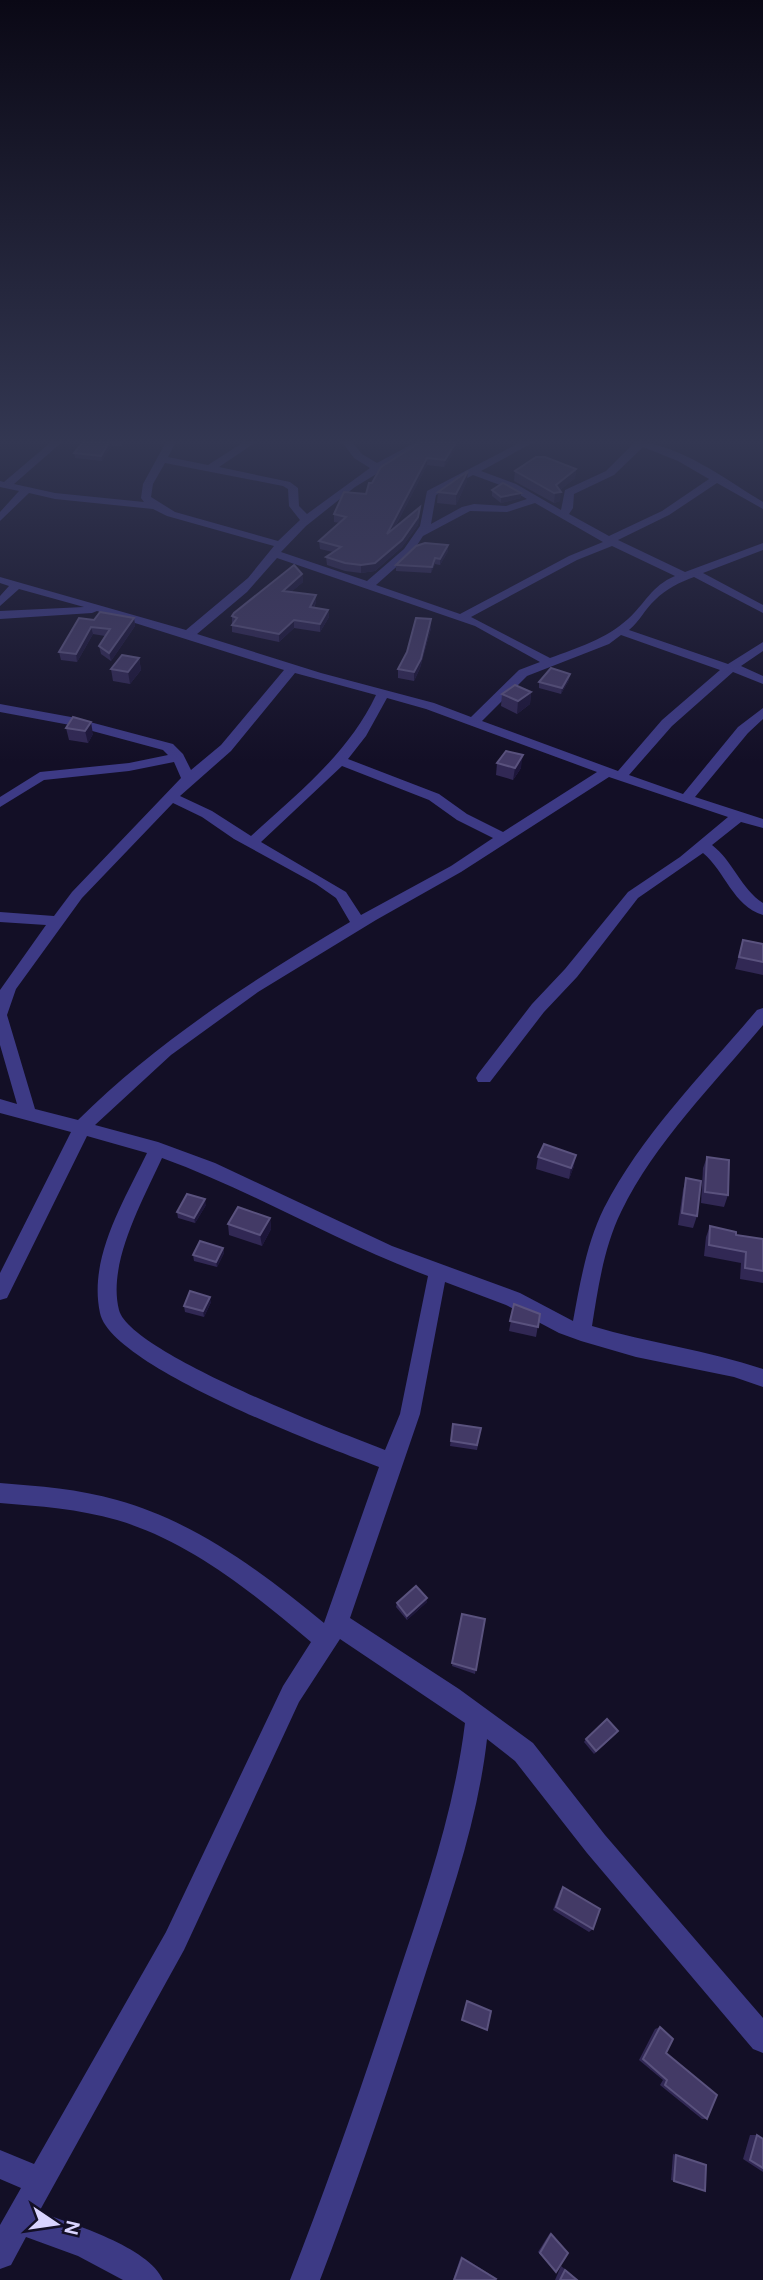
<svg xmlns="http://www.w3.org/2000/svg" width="763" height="2280" font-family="'DM Sans',sans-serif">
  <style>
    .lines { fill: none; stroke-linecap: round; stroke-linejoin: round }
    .street { fill: #3d3a85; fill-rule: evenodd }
    .wall { fill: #312854 }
    .shaded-wall { fill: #1d163a }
    .building { fill: #433a66; stroke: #5a527e; stroke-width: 2 }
  </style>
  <rect width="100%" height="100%" fill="#130f26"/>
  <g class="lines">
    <path class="street" d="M51,442H62L14,484L55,493L144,502L141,498L143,484L166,442H176L168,457L208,465L244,442H256L219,467L290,482L298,488L299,506L307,514L370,468L354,458L342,442H352L362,454L377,463L416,442H429L355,487L306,526L281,552L367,581L404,549L420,526L427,491L521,442H534L481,471L516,484L561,510L565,490L606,471L635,442C677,442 728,481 763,502V509L717,483L669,515L618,540L685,572L763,543V550L703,573L763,605V613L694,577C680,582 666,589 655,600C645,609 640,621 629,630L728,664L763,642V651L741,666L763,676V684L733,672L672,726L629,775L683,794L738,727L763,708V719L748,733L695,797L763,819V828L741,822L712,845C733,861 741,889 763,903V915C733,906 725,871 703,853L638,898L577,977L544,1012L490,1082H478L476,1078L478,1074L532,1004L565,969L628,892L680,857L728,817L609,777L461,872L376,920L258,992L171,1055L95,1125L158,1142L215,1163L392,1246L520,1293L573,1321C580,1283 587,1242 604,1208C642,1134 704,1073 757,1010L763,1008V1025C714,1084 655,1142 621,1212C604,1247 598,1288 592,1326C648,1343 707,1350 763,1369V1387L734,1377L636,1357L581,1341L559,1333L506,1305L445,1282L420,1414L350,1618L459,1689L533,1743L605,1835L763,2018V2053L753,2049L587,1853L515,1761L487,1739C478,1819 451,1896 426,1972C393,2075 359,2178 320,2280H290C329,2181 364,2080 397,1979C425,1895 454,1812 465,1723L340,1639L299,1702L184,1950L39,2212C73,2224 149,2247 163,2280H123L78,2256L26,2237L11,2265L0,2269V2225L21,2188L0,2179V2150L34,2164L166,1932L283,1686L311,1642C253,1593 191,1542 117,1520C79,1509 39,1506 0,1503V1483C39,1486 79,1489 117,1500C196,1522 262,1572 324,1623L379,1467C326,1447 111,1367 100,1313C88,1258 124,1201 147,1153L87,1136L7,1298L0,1300V1273L71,1132L0,1113V1099L17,1104L0,1045V990L46,925L0,922V912L54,916L72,892L181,778L174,762L129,771L44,780L0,807V797L40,772L129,763L168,755L163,750L70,725L0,712V704L71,717L173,744L183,754L191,770L221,745L284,670L97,611L92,613L0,619V611L84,607L19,589L0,606V596L9,586L0,583V577L186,630L248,578L274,546L167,516L153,509L55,499L29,493L0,521V512L19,491L0,487V481L4,482ZM643,447L678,461L709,479L662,511L609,536L569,514L573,508L574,494L614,475ZM165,463L283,486L288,489L289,506L300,520L278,541L175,512L151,497L153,484ZM473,475L508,488L527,499L506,506L474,504L462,507L431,524L436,495ZM535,503L603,542L569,556L460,614L376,585L412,553L423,536L470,511L507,512ZM612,546L675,576C651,586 645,604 628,619C606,639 577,648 550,658L471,617L577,560ZM277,558L475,626L540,662L519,670L471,717L434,703L321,673L197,634L247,592ZM621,635L720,670L662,720L618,771L482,721L527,676L609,644ZM295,673L376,695C348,754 298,793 251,836L212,811L180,796L231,751ZM387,698L426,709L597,772L503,832L467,814L439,794L348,759L366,736ZM342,766L429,800L457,820L493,838L451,866L361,915L346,892L261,842ZM173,803L202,817L234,839L316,884L336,898L350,922C253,980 159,1040 78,1120L35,1109L7,1015L16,989L82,898ZM162,1158C253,1191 337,1242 428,1276L400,1414L385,1450C339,1432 130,1353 119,1310C107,1263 143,1200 162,1158Z"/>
  </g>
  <g class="wall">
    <path d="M83,442H123L121,446L112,445L102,461L75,458L74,453Z"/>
    <path d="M421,442L458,446L444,467L427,465L394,529L420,507L418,525L402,547L375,571L361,573L345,571L327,565L326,557L333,552L320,549L319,541L340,523L334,522V514L366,494L372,483Z"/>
    <path d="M576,469L575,478L560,490V501L554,503L514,481L515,471Z"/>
    <path d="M467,481L456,505L437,503L438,492Z"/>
    <path d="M492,490L521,493V498L501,503L492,496Z"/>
    <path d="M448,545V551L440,565L435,564L431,573L396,571V565Z"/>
    <path d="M302,574L303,582L291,592L316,595V602L314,608L328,610L329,617L320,632L294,628L279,642L232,632V616Z"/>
    <path d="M134,618L135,626L111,661L101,654L99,646L105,636L93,634L77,662L61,660L59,652L94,620Z"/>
    <path d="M431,619V628L420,668L414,681L398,678V669Z"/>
    <path d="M139,658L141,670L130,684L113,681L111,669Z"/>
    <path d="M569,680L561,694L539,688V682Z"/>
    <path d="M531,692L530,704L517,714L501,706L502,694Z"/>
    <path d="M73,717L93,734L88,743L69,740L66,728Z"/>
    <path d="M497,763L521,768L513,780L496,775Z"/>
    <path d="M743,940L763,944V975L735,969Z"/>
    <path d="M538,1157L574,1166L569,1179L536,1169Z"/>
    <path d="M707,1157L728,1195L724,1207L701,1203L703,1168Z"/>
    <path d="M686,1178L697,1216L693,1228L678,1225L683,1190Z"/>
    <path d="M206,1205L195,1223L178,1218L177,1212Z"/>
    <path d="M270,1218L271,1229L262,1246L229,1235L228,1224Z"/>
    <path d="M710,1226L736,1235L763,1239V1283L740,1279L741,1263L704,1256L706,1237Z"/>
    <path d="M223,1248L224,1253L217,1267L194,1261L193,1255Z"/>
    <path d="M211,1302L204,1317L185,1312L184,1306Z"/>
    <path d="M514,1304L540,1314L536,1337L509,1331Z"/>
    <path d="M453,1424L481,1428L477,1450L450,1446Z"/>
    <path d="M427,1598V1602L407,1620L396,1607L397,1603Z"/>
    <path d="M462,1614L485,1619L475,1674L452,1666Z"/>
    <path d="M616,1734L594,1754L584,1742L586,1739Z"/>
    <path d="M563,1887L593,1929L589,1932L553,1910L560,1891Z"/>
    <path d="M660,2027L666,2053L707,2119H702L660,2085L663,2080L639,2060L655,2029Z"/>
    <path d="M750,2135H757L763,2139V2172L743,2159Z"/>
    <path d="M673,2154L676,2155L705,2191L671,2180Z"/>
    <path d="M550,2233L551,2234L556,2272L538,2252Z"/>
    <path d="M461,2256L494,2277L495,2280H453Z"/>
    <path d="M561,2266L578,2280H555Z"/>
  </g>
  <g class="shaded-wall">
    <path d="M109,442H111L112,445L102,461L101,456Z"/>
    <path d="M456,442H458V446L444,467L445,460Z"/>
    <path d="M427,458V465L387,542V534Z"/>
    <path d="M576,469L575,478L556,493L561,492L560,501L554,503L556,485Z"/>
    <path d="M468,471L467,481L456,505V494Z"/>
    <path d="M521,493V498L501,503V497Z"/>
    <path d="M420,507L418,525L402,547L375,571L361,573V565Z"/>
    <path d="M448,545V551L440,565V559Z"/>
    <path d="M435,558V564L431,573L432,567Z"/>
    <path d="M302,574L303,582L284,598L283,591Z"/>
    <path d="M316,595V602L310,614V607Z"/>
    <path d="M328,610L329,617L320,632V624Z"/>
    <path d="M134,618L135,626L111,661L109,653Z"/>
    <path d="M431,619V628L420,668L414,681V672Z"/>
    <path d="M294,620V628L279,642V634Z"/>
    <path d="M91,627L93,634L77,662L76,654Z"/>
    <path d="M139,658L141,670L130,684L128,672Z"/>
    <path d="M570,674L569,680L561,694L562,688Z"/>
    <path d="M531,692L530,704L517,714L518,701Z"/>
    <path d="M91,722L93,734L88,743L85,731Z"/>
    <path d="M523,755L521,768L513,780L515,768Z"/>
    <path d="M576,1155L574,1166L569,1179L571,1168Z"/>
    <path d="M205,1199L206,1205L195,1223L194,1218Z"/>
    <path d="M270,1218L271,1229L262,1246L260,1235Z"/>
    <path d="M223,1248L224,1253L217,1267L216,1262Z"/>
    <path d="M210,1297L211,1302L204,1317L203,1311Z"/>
    <path d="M427,1598V1602L407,1620V1616Z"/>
    <path d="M461,2256L494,2277L496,2279L462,2258Z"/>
  </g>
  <g class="building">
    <path d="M83,442H109L101,456L74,453Z"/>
    <path d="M421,442H456L445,460L427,458L387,534L420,507L418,517L402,540L375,563L361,565L345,563L326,557L341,547L319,541L346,517L334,514L344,492L366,494L369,483H372L381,467Z"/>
    <path d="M536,457H545L576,469L556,485L561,492L554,493L515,471Z"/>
    <path d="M468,471L456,494L438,492Z"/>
    <path d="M503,483L521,493L501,497L492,490Z"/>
    <path d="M425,543L448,545L440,559L435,558L432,567L396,565L416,546Z"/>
    <path d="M294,565L302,574L283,591L316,595L310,607L328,610L320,624L294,620L279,634L232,625L237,618L232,616L234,613Z"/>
    <path d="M100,612L134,618L109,653L99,646L110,629L91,627L76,654L59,652L79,618L94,620Z"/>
    <path d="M416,618L431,619L421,659L414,672L398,669L407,652Z"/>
    <path d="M122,655L139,658L128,672L111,669Z"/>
    <path d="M551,668L570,674L562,688L539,682Z"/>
    <path d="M515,685L531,692L518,701L502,694Z"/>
    <path d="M73,717L91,722L85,731L66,728Z"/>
    <path d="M506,751L523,755L515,768L497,763Z"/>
    <path d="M743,940L763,944V962L739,957Z"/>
    <path d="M544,1144L576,1155L571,1168L538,1157Z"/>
    <path d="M707,1157L729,1160L728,1195L705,1192Z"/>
    <path d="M686,1178L701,1181L697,1216L682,1213Z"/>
    <path d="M187,1194L205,1199L194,1218L177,1212Z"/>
    <path d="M238,1207L270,1218L260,1235L228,1224Z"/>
    <path d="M710,1226L736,1232V1235L763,1239V1271L745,1268L746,1252L709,1245Z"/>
    <path d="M200,1241L223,1248L216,1262L193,1255Z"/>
    <path d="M190,1291L210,1297L203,1311L184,1306Z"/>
    <path d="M514,1304L540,1314L538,1327L510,1321Z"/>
    <path d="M453,1424L481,1428L477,1445L451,1441Z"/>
    <path d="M416,1586L427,1598L407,1616L397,1603Z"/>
    <path d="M462,1614L485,1619L476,1670L452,1663Z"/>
    <path d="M607,1719L618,1731L596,1751L586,1739Z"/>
    <path d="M563,1887L600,1909L593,1929L556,1907Z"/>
    <path d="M467,2001L491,2011L487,2030L462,2020Z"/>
    <path d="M660,2027L673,2039L666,2053L717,2095L707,2119L665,2085L667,2080L643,2059Z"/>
    <path d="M757,2135L763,2139V2168L750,2160Z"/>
    <path d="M676,2155L706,2165L705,2191L674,2181Z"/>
    <path d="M551,2234L568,2253L556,2272L540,2253Z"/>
    <path d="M462,2258L496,2279L495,2280H454Z"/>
    <path d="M565,2270L577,2280H560Z"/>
  </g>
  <linearGradient id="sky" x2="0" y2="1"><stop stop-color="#0a0815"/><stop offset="0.58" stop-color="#333752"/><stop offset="1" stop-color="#333752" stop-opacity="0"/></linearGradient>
  <rect width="763" height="762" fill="url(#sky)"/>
  <g transform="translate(56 2224) rotate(103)" stroke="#130f26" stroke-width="5" paint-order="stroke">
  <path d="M0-5L12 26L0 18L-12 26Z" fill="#d9d4ff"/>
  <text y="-10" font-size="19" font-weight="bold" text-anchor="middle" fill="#d9d4ff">N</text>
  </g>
</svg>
